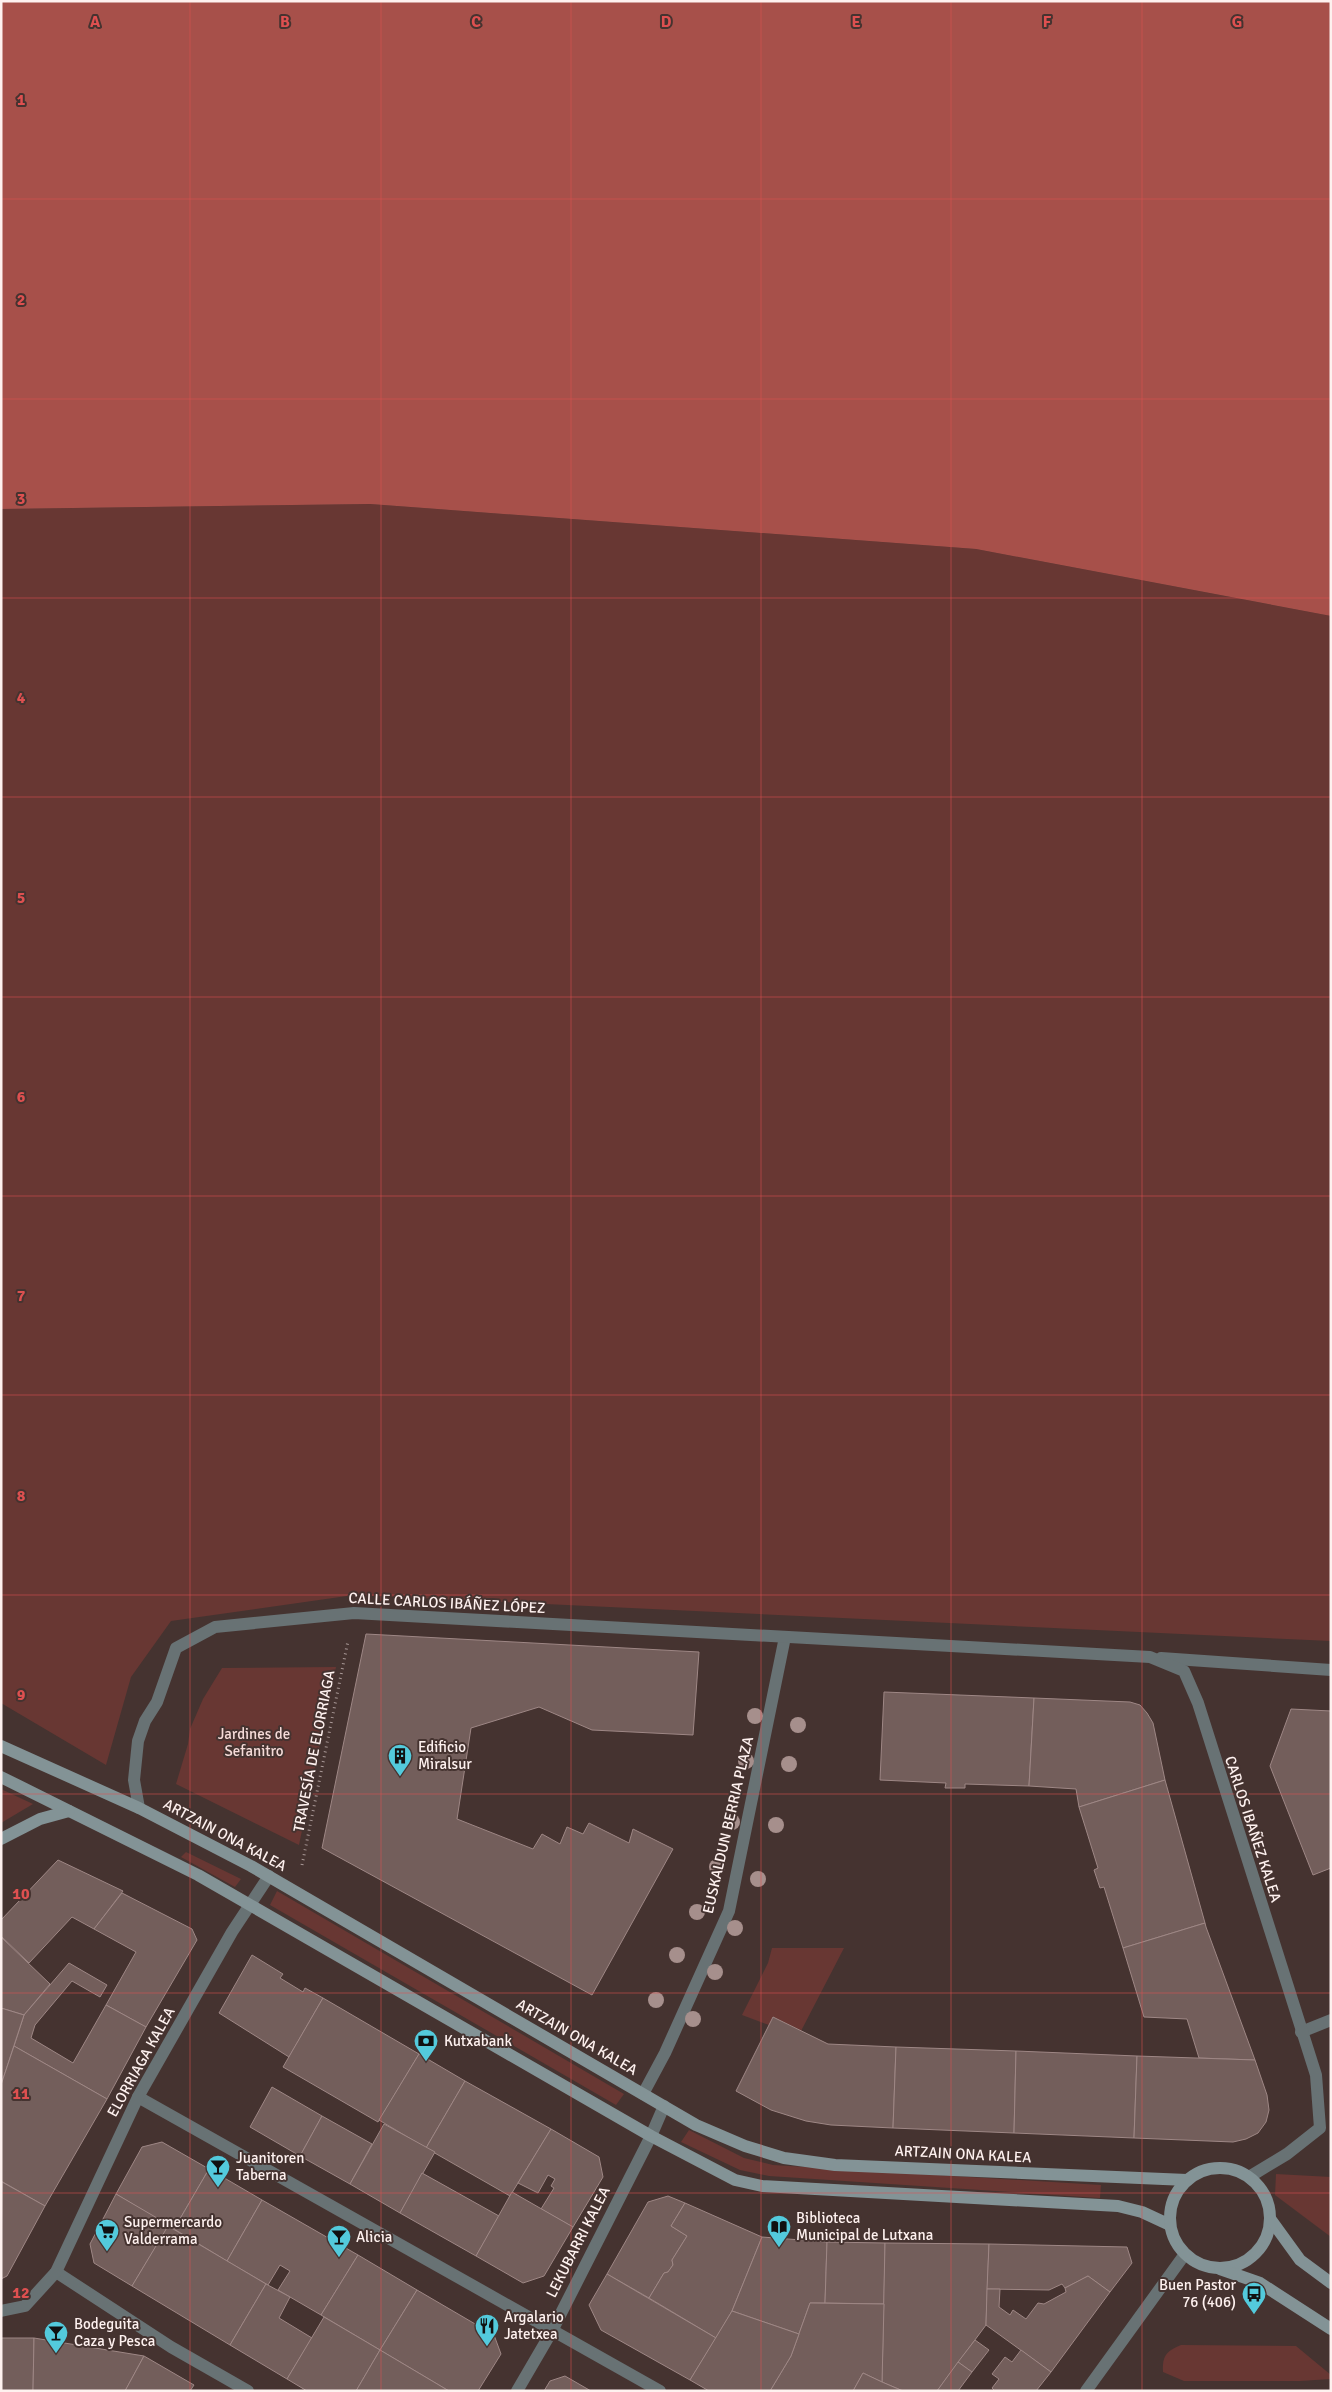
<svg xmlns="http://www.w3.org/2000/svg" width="1332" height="2392" font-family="Signika,sans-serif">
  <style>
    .green { fill: #683733 }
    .forest { fill: #a7504a }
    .building { fill: #735e5b; stroke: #9e8785 }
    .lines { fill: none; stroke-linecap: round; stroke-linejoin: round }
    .path { stroke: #a89896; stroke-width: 3; stroke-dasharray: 1 4; stroke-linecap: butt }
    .service { stroke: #687274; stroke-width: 12 }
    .pedestrian { stroke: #687274; stroke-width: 12 }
    .minor { stroke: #687274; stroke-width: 12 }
    .secondary { stroke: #839396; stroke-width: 12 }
    .tree { fill: #a68f8c }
    .grid { fill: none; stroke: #de5050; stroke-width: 1; stroke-opacity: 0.55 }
    .labels { text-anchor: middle; stroke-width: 4; stroke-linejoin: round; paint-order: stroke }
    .street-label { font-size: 15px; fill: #fef1ef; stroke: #453330 }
    .park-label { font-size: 15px; fill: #f5dbd8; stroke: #453330 }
    .poi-label { font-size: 15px; fill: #fef1ef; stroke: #453330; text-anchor: start }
    .grid-label { font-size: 16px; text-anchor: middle; font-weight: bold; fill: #de5050; stroke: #453330; stroke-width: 4; stroke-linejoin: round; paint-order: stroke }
  </style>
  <rect width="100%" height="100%" fill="#453330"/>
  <g class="green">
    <path d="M370,504L976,549L1331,616V1641L354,1595L171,1621L131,1677L106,1765L1,1703V509Z"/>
    <path d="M336,1667L299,1845L176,1784L188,1744L190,1729L203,1699L222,1668Z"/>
    <path d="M1,1789L33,1804L1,1823Z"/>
    <path d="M186,1852L241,1879L235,1887L181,1857Z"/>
    <path d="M277,1891L624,2094L616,2105L270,1905Z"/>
    <path d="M772,1948H844L801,2031L773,2017L769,2025L742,2015L768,1963Z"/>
    <path d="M689,2130L744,2158L773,2165L1101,2185L1100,2198L769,2176L740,2170L681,2142Z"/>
    <path d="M1276,2174L1331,2177V2237L1275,2195Z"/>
    <path d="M1181,2345L1296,2346L1331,2375V2379L1300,2381H1184L1163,2372C1162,2355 1167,2351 1181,2345Z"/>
  </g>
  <path class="forest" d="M1,1H1331V616L976,549L370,504L1,509Z"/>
  <g class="building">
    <path d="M366,1634L699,1652L693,1735L592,1730L539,1707L471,1728L457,1819L533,1849L542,1834L560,1844L567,1827L583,1834L589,1823L629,1843L633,1829L673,1849L592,1995L322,1848Z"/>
    <path d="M884,1692L1034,1698L1029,1786L965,1784V1788H945L946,1783L880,1780Z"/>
    <path d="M1034,1698L1130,1702L1140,1705L1147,1713L1153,1723L1165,1780L1079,1807L1076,1789L1029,1786Z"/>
    <path d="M1291,1709L1331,1711V1868L1313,1875L1270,1766Z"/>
    <path d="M1165,1780L1205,1923L1123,1948L1104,1887L1100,1888L1094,1870L1098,1868L1079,1807Z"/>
    <path d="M58,1860L123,1891L94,1929L72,1917L29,1963L1,1936V1920Z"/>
    <path d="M122,1893L192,1929L197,1940L146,2027L106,2005L136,1952L94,1929Z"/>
    <path d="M1205,1923L1206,1927L1255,2060L1199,2058L1187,2019L1144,2017L1123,1948Z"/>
    <path d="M1,1937L50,1984L24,2015L1,2008Z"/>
    <path d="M252,1955L283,1974L280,1978L303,1992L305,1988L323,1998L289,2057L219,2013Z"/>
    <path d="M69,1963L107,1985L100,1997L72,1981L35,2025L31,2038L73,2063L106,2005L146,2027L107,2099L14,2046L24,2015Z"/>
    <path d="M323,1998L419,2054L378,2122L283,2067Z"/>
    <path d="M1,2008L24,2015L1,2085Z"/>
    <path d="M773,2017L828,2044L896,2047L893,2128L831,2125L806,2121L771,2110L736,2091Z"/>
    <path d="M14,2046L107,2099L45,2206L1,2181V2085Z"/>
    <path d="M896,2047L1016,2051L1014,2133L893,2128Z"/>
    <path d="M1016,2051L1137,2056L1134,2138L1014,2133Z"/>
    <path d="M419,2054L465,2081L426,2148L379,2120Z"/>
    <path d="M1137,2056L1255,2060L1267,2095L1269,2110L1266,2122L1258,2133L1246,2139L1233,2142L1134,2138Z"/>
    <path d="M465,2081L551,2129L510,2196L426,2148Z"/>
    <path d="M272,2087L322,2116L300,2156L250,2127Z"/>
    <path d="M322,2116L372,2144L350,2184L300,2156Z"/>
    <path d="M384,2124L435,2152L400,2213L350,2184Z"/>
    <path d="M551,2129L599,2157L603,2177L573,2227L541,2209L554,2188L551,2186L555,2179L548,2175L538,2193L518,2183Z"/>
    <path d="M162,2142L209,2169L174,2229L116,2194L142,2147Z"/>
    <path d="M209,2169L262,2200L227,2261L174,2229Z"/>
    <path d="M422,2173L499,2216L476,2256L400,2213Z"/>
    <path d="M2,2182L45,2206L7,2276L1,2279Z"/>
    <path d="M512,2192L573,2227L544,2276L523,2283L476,2256Z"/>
    <path d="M116,2194L169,2225L132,2286L94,2263L90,2244Z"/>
    <path d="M668,2196L685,2203L671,2226L687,2236L672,2260L673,2265L668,2272L664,2273L649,2298L607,2274L648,2202Z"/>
    <path d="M262,2200L358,2255L321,2315L278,2290L290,2271L280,2265L268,2285L227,2261Z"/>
    <path d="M685,2203L762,2237L732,2311L716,2338L649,2298L664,2273L668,2272L673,2265L672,2260L687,2236L671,2226Z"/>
    <path d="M168,2226L266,2284L230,2345L132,2286Z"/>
    <path d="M762,2237L827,2242L825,2303H810L799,2334L732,2311Z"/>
    <path d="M827,2242L885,2243L884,2304L825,2303Z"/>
    <path d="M885,2243L989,2244L986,2325L937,2391H903L882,2382Z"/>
    <path d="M989,2244L1127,2247L1132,2263L1110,2292L1088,2276L1065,2288L1062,2284L1049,2290L987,2289Z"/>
    <path d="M358,2255L417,2290L380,2350L321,2315Z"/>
    <path d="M607,2274L716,2338L690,2380L601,2330L589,2305Z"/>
    <path d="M1088,2276L1110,2292L1051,2372L986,2325L987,2289H1000L999,2307L1010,2315L1013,2310L1026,2319L1038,2303L1044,2304L1066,2292L1065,2288Z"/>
    <path d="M266,2284L290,2297L279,2318L312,2338L287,2379L230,2345Z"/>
    <path d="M417,2290L494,2335L501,2354L478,2391H449L380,2350Z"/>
    <path d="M810,2303L884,2304L882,2382L863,2373L853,2391H770L791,2356Z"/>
    <path d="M732,2311L799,2334L791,2356L770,2391H709L690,2380Z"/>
    <path d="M324,2317L380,2350L356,2391H307L287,2379Z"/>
    <path d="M1,2338H34L33,2391H1Z"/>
    <path d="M34,2338L144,2356L125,2391H33Z"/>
    <path d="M975,2340L989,2350L972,2372L958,2362Z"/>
    <path d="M380,2350L449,2391H356Z"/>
    <path d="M1021,2350L1051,2372L1036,2391H995L992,2388L999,2379L992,2374L1005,2357L1012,2362Z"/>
    <path d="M144,2356L194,2385L190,2391H125Z"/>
    <path d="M958,2362L972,2372L958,2391H937Z"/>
    <path d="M863,2373L882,2382L903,2391H853Z"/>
    <path d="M565,2376L591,2391H544L550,2381Z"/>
  </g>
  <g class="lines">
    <path class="path" d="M302,1865L348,1641"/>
    <path class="service" d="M1301,2032L1331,2020"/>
    <path class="pedestrian" d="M643,2094L665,2053L729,1911L785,1637"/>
    <g class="minor">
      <path d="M1161,1658L1331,1670"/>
      <path d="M139,1808L134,1780L138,1741L145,1721L157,1702L176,1648L215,1627L354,1613L1150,1657L1184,1671L1198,1703L1316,2075L1320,2128L1287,2154L1249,2177"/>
      <path d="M138,2097L660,2391"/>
      <path d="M56,2272L171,2347L248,2391"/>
      <path d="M1,2311L25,2306L56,2272L138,2097L232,1932L269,1876"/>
      <path d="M517,2391L552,2331L651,2136L664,2106"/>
      <path d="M1086,2391L1185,2254"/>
    </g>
    <g class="secondary">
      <path d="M1,1746L139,1808L251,1866L696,2125L745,2146L784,2158L835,2165L1187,2180"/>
      <path d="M1,1777L198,1875L651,2136L735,2180L762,2186L1118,2206L1142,2212L1170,2225"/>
      <path d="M1,1839L40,1819L69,1811"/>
      <circle cx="1220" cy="2218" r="50"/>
      <path d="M1271,2220L1300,2260L1331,2283"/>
      <path d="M1220,2269L1260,2283L1331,2329"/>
    </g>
  </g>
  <g class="tree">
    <circle cx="755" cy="1716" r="8"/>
    <circle cx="798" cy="1725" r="8"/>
    <circle cx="746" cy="1761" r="8"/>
    <circle cx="789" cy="1764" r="8"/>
    <circle cx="732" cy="1822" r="8"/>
    <circle cx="776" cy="1825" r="8"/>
    <circle cx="717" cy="1867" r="8"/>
    <circle cx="758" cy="1879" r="8"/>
    <circle cx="697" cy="1912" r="8"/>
    <circle cx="735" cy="1928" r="8"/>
    <circle cx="677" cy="1955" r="8"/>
    <circle cx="715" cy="1972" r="8"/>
    <circle cx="656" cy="2000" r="8"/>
    <circle cx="693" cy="2019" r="8"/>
  </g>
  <path class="grid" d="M190,1V2391M381,1V2391M571,1V2391M761,1V2391M951,1V2391M1142,1V2391M1,199H1331M1,399H1331M1,598H1331M1,797H1331M1,997H1331M1,1196H1331M1,1395H1331M1,1595H1331M1,1794H1331M1,1993H1331M1,2193H1331"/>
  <defs>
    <symbol id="building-pin" viewBox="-11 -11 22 30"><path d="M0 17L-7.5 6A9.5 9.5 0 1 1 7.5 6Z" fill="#53cadc" stroke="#453330"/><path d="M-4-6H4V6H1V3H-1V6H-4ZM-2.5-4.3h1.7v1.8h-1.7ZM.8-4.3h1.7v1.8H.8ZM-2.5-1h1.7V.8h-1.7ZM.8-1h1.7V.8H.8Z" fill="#111"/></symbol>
    <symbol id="bank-pin" viewBox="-11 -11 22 30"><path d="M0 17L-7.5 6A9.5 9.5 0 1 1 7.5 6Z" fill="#53cadc" stroke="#453330"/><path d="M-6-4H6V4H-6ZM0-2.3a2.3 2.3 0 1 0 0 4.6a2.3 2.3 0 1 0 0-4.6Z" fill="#111"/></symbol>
    <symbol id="bar-pin" viewBox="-11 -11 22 30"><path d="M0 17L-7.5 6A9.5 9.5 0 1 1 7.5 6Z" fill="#53cadc" stroke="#453330"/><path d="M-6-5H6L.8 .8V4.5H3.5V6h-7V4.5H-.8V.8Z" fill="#111"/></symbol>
    <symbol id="library-pin" viewBox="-11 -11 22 30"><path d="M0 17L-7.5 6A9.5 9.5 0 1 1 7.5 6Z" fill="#53cadc" stroke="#453330"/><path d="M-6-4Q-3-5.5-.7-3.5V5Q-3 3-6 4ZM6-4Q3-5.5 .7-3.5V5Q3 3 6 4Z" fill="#111"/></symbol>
    <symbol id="supermarket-pin" viewBox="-11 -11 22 30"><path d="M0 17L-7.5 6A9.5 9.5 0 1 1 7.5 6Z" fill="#53cadc" stroke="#453330"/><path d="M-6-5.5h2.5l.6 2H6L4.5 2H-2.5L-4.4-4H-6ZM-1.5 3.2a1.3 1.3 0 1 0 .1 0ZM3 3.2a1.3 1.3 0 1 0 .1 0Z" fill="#111"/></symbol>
    <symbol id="bus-pin" viewBox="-11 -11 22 30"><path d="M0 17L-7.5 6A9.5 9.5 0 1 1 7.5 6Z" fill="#53cadc" stroke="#453330"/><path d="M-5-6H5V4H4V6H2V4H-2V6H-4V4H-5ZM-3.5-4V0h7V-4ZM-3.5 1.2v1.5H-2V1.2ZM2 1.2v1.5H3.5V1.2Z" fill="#111"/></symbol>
    <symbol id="restaurant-pin" viewBox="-11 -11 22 30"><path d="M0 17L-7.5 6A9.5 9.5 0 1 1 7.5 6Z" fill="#53cadc" stroke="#453330"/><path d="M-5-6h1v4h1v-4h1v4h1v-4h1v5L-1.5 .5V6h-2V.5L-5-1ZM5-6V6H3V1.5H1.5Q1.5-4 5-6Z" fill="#111"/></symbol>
  </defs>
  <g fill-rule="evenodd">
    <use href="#building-pin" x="386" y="1742" width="28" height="38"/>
    <use href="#bank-pin" x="412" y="2027" width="28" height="38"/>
    <use href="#bar-pin" x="204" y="2153" width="28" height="38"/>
    <use href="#library-pin" x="765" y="2213" width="28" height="38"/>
    <use href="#supermarket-pin" x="93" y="2217" width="28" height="38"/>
    <use href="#bar-pin" x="325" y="2223" width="28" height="38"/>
    <use href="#bus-pin" x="1240" y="2280" width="28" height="38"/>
    <use href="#restaurant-pin" x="473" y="2312" width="28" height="38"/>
    <use href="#bar-pin" x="42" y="2319" width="28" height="38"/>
  </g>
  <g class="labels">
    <g class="street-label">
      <text transform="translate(447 1603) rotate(3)" y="5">CALLE CARLOS IBÁÑEZ LÓPEZ</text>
      <text transform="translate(314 1751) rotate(-79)" y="5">TRAVESÍA DE ELORRIAGA</text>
      <text transform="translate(728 1825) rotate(-77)" y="5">EUSKALDUN BERRIA PLAZA</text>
      <text transform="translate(1253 1829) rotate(72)" y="5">CARLOS IBAÑEZ KALEA</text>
      <text transform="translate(225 1835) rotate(28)" y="5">ARTZAIN ONA KALEA</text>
      <text transform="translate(577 2037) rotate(30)" y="5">ARTZAIN ONA KALEA</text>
      <text transform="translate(141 2062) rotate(-61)" y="5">ELORRIAGA KALEA</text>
      <text transform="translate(963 2154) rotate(3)" y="5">ARTZAIN ONA KALEA</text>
      <text transform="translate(578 2242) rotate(-63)" y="5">LEKUBARRI KALEA</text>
    </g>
    <g class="park-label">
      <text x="254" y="1739">Jardines de<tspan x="254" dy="17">Sefanitro</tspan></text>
    </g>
    <g class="poi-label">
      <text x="418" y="1752">Edificio<tspan x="418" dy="17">Miralsur</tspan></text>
      <text x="444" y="2046">Kutxabank</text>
      <text x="236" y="2163">Juanitoren<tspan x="236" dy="17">Taberna</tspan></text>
      <text x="796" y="2223">Biblioteca<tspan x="796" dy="17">Municipal de Lutxana</tspan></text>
      <text x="124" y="2227">Supermercardo<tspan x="124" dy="17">Valderrama</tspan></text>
      <text x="356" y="2242">Alicia</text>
      <text x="1236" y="2290" text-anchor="end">Buen Pastor<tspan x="1236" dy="17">76 (406)</tspan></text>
      <text x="504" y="2322">Argalario<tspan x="504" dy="17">Jatetxea</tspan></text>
      <text x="74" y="2329">Bodeguita<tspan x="74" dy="17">Caza y Pesca</tspan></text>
    </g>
  </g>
  <g class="grid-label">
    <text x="95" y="27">A</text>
    <text x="285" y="27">B</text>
    <text x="476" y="27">C</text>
    <text x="666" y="27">D</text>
    <text x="856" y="27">E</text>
    <text x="1047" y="27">F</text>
    <text x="1237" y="27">G</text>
    <text x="21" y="105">1</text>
    <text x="21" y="305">2</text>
    <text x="21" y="504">3</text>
    <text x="21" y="703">4</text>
    <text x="21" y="903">5</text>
    <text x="21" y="1102">6</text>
    <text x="21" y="1301">7</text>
    <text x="21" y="1501">8</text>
    <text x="21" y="1700">9</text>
    <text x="21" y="1899">10</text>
    <text x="21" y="2099">11</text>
    <text x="21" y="2298">12</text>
  </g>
  <rect width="1332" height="2392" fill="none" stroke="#fef1ef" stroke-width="5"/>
</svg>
